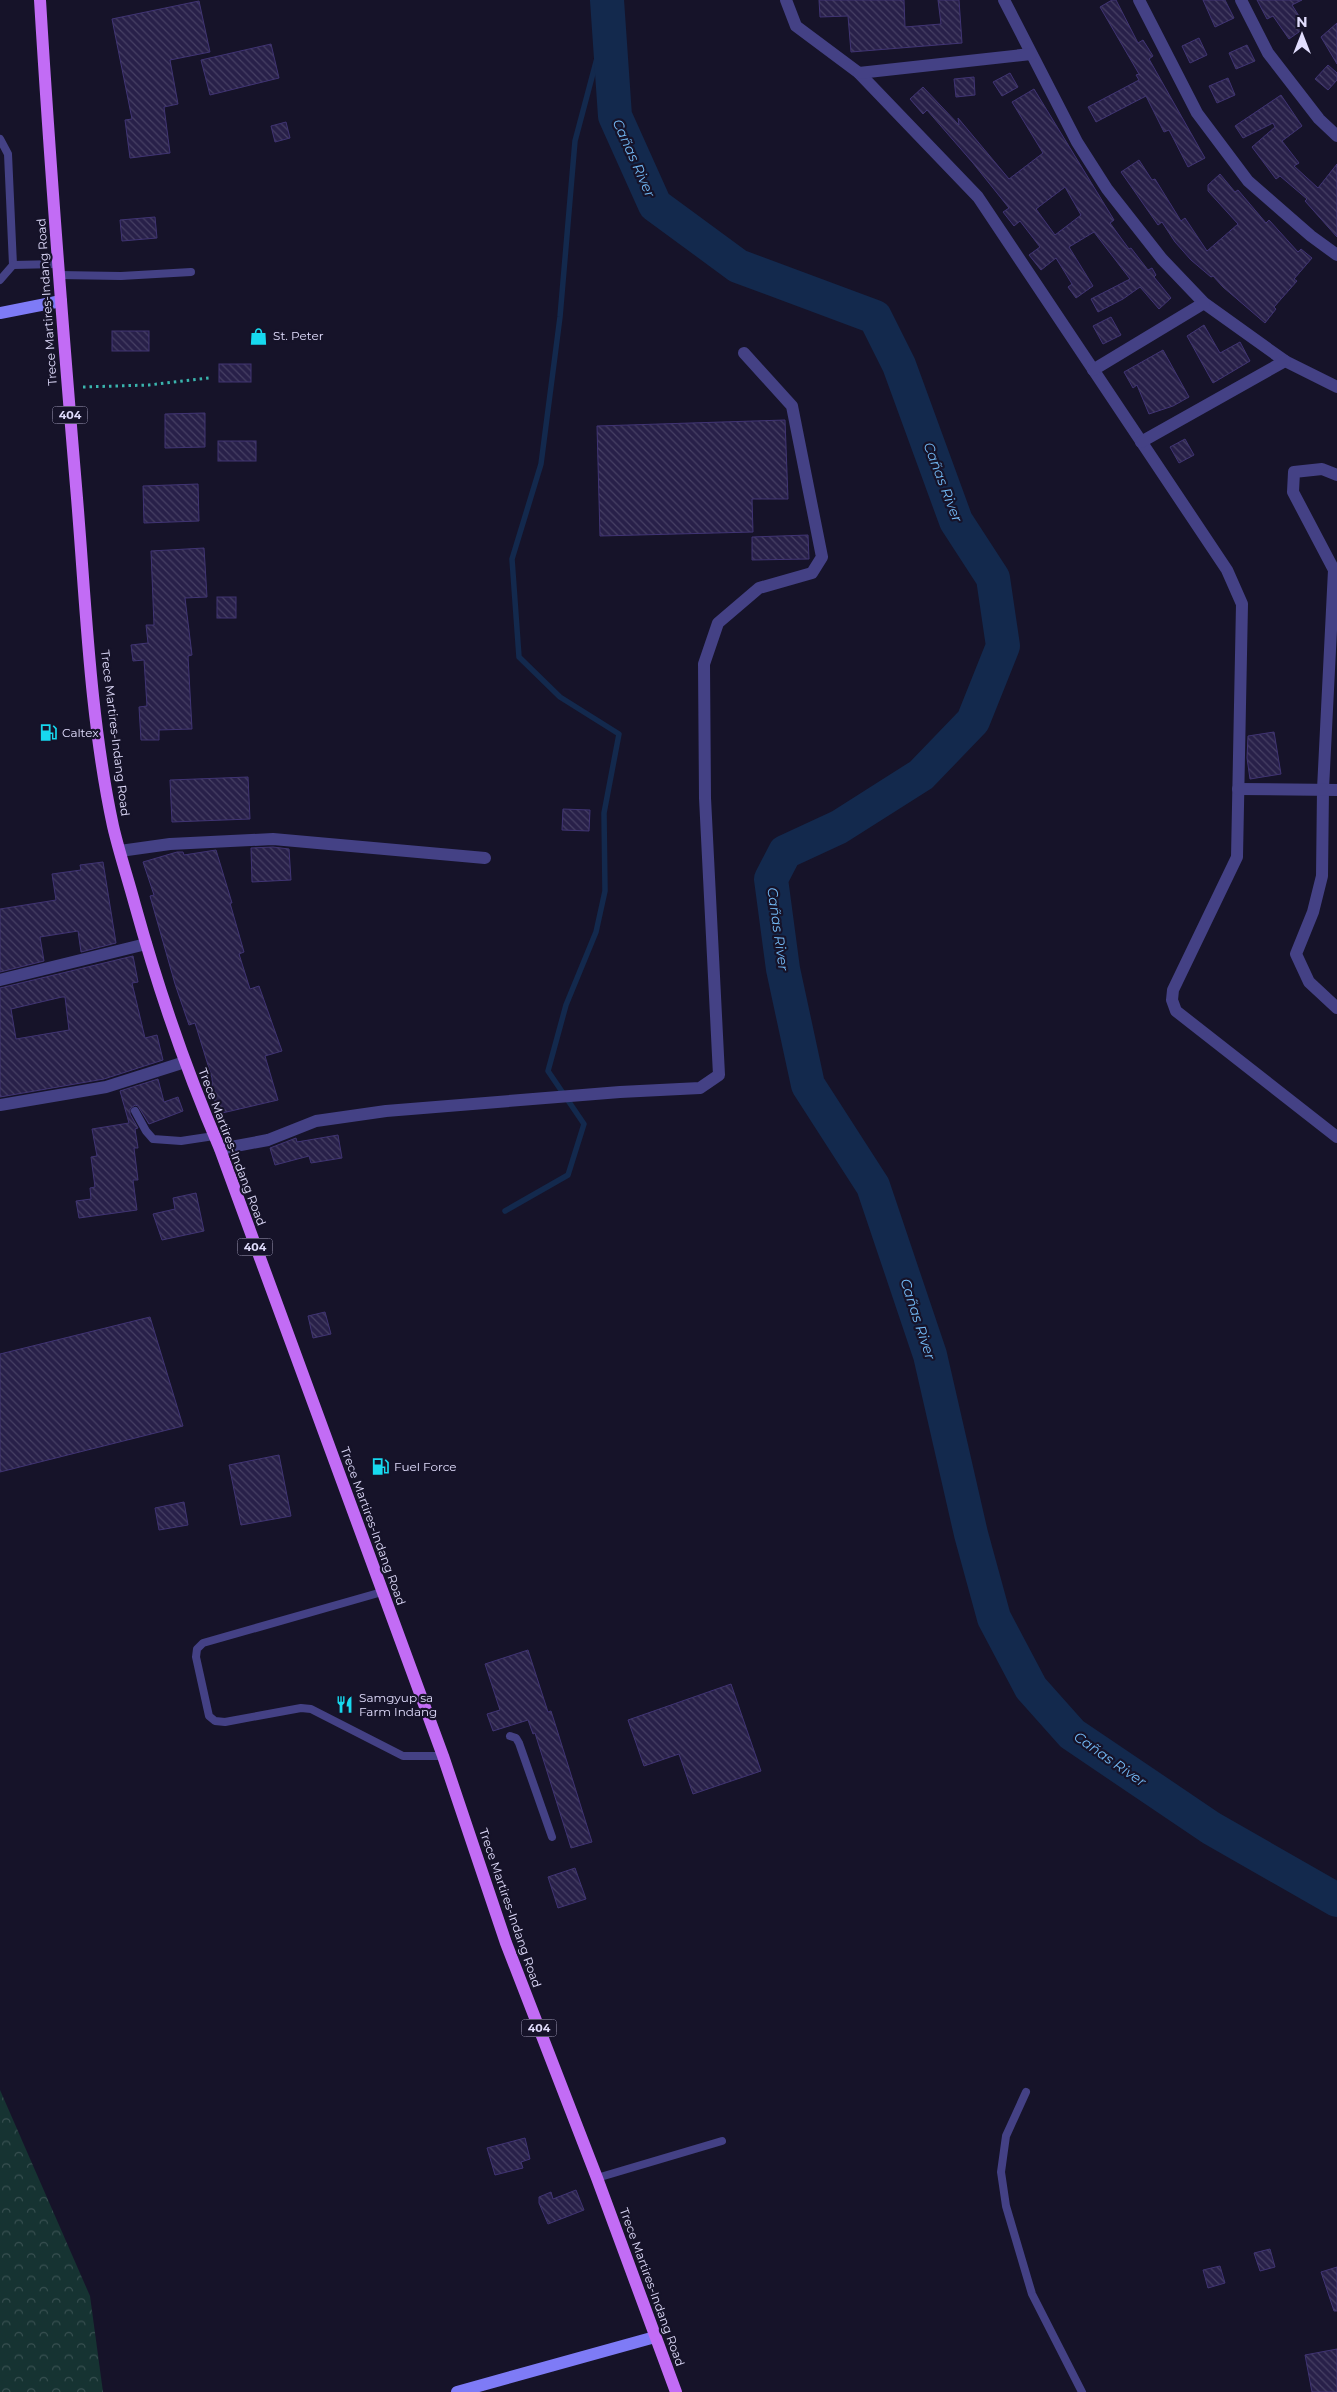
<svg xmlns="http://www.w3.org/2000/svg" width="1337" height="2392" font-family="Montserrat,sans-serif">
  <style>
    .forest { fill: url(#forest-crowns) }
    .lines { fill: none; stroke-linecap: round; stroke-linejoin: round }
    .stream { stroke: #13294d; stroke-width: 5.5 }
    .river { stroke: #13294d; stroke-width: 34 }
    .building { fill: url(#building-back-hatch); stroke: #403473; fill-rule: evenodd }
    .path { stroke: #3ab4ad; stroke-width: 3; stroke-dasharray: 2.5 4; stroke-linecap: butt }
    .lane { stroke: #444185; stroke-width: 8 }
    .street { stroke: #444185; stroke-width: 12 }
    .secondary { stroke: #7e7bf6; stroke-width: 12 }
    .primary { stroke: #c26cf5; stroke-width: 12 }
    .labels { text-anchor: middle; stroke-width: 4.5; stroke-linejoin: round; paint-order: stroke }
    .shield { fill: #161329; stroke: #a4a0bd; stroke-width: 1 }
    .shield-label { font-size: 11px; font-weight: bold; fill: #e1ddfd }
    .street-label { font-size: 12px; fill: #e1ddfd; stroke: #161329 }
    .poi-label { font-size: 12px; fill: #e1ddfd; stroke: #161329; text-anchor: start }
    .water-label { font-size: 14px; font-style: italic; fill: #73b9f5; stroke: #161329 }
  </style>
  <defs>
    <pattern id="forest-crowns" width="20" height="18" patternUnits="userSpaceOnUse" patternTransform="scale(1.25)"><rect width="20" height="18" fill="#163332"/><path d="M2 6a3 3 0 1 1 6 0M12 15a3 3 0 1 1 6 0" fill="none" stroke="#385051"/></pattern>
    <pattern id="building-back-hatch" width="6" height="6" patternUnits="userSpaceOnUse" patternTransform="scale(1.25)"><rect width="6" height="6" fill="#282049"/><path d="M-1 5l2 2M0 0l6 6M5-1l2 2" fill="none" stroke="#474064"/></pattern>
  </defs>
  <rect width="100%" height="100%" fill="#161329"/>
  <path class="forest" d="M0,2090L90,2296L103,2392H0Z"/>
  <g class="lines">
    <path class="stream" d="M505,1211L568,1175L584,1124L548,1071L566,1005L596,932L605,891L604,813L619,734L560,697L519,657L512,559L541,464L560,317L575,141L609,13"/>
    <path class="river" d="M607,0L615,116L655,205L738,266L875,317L899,365L956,521L993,578L1003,646L973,721L921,775L839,827L785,852L771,879L783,969L808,1085L873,1186L930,1355L971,1534L994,1618L1031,1688L1072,1734L1211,1828L1337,1900"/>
  </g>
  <g class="building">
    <path d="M819,0H904L905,27L941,24L938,0H959L962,43L851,52L848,16L820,17Z"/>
    <path d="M1112,0H1116L1138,43L1143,40L1153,56L1149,59L1205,158L1188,167L1169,130L1164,132L1146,96L1096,122L1088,107L1139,80L1136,75L1139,74L1100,7Z"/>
    <path d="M1203,0H1225L1234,18L1215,27Z"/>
    <path d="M1257,0H1302L1292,5L1306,27L1289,39L1273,16L1267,19Z"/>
    <path d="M199,1L210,52L170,60L178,104L164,107L170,153L130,158L125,120L132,119L112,19Z"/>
    <path d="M1337,23V64L1321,37Z"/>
    <path d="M1199,38L1207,55L1190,63L1182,46Z"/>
    <path d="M271,44L279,78L210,95L201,60Z"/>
    <path d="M1247,45L1255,61L1236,69L1229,53Z"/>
    <path d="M1328,65L1337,73V80L1328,90L1315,79Z"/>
    <path d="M1010,73L1018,87L1002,96L993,82Z"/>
    <path d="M974,77L975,95L956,97L954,79Z"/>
    <path d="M1228,78L1235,95L1217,103L1209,86Z"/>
    <path d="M923,87L959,125L958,118L1009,179L1043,153L1012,102L1034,89L1114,220L1110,223L1129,249L1131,248L1148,270L1152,268L1156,275L1154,277L1171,298L1159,309L1140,287L1123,299L1098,312L1091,299L1130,279L1094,232L1069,247L1093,286L1076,298L1068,287L1072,284L1056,258L1041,270L1029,255L1040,247L1020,221L1014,226L1003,212L1009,208L973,163L927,110L923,114L910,99ZM1065,187L1081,215L1055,235L1036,209Z"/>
    <path d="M1281,95L1302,126L1282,141L1299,163L1294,166L1318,188L1337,164V237L1305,201L1307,199L1280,176L1276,179L1252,147L1275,127L1273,123L1243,138L1235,126Z"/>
    <path d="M286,122L290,138L275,142L271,126Z"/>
    <path d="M1139,160L1152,180L1155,179L1181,221L1185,218L1207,251L1238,224L1208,191V185L1220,174L1235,192L1238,190L1266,223L1269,220L1298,252L1301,249L1312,258L1294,279L1297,281L1274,307L1276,309L1265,323L1223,287L1213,276L1211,277L1191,260L1175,242L1162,222L1158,225L1121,172Z"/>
    <path d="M155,217L157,238L122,241L120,220Z"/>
    <path d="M1111,317L1121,335L1103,344L1093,326Z"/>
    <path d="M1204,325L1220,353L1240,342L1250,361L1213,383L1187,336Z"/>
    <rect x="112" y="331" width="37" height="20"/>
    <path d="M1163,350L1189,397L1173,406L1149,414L1137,385L1133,388L1124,372Z"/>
    <rect x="219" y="364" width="32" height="18"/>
    <path d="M205,413V447L165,448V414Z"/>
    <path d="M785,420L788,499H752L753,532L600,536L597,426Z"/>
    <path d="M1185,439L1194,455L1179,463L1170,447Z"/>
    <rect x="218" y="441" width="38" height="20"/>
    <path d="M198,484L199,521L144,523L143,486Z"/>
    <path d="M808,535L809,559L752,560V537Z"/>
    <path d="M204,548L207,597L185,598L192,655L188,656L192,729L159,730V740H141L139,707L147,706L144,660L133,661L131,645L148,643L146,625H154L151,551Z"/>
    <rect x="217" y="597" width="19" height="21"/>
    <path d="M1274,732L1281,774L1250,779L1247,758L1248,736Z"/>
    <path d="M248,777L250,819L172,822L170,780Z"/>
    <path d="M563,809L590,810L589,831L562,830Z"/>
    <path d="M273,847L289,849L291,880L252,882L251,848Z"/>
    <path d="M216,850L232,903H230L244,952L239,954L250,989L259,986L282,1051L265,1056L278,1100L218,1114L212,1090V1078L195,1023L189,1025L175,984L150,896L154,895L143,862L177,852H183L184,855Z"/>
    <path d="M103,862L116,943L81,952L78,931L40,937L44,961L0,972V909L56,900L52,874L81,870L80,865Z"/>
    <path d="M133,956L138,982L132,983L145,1038L157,1035L163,1060L104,1079L0,1097V988ZM62,997H65L69,1030L16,1039L11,1009Z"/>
    <path d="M158,1079L164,1102L178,1097L183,1111L149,1124L138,1106L135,1105L130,1109V1114L138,1128L135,1129L138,1148H134L138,1180H133L137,1210L79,1218L76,1201L91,1199L90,1188L95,1187L91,1157L97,1156L92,1129L129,1123L120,1091Z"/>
    <path d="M338,1135L342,1158L311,1163L309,1156L275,1165L270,1148L296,1138L297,1142Z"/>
    <path d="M196,1193L204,1231L162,1240L153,1214L175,1209L173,1198Z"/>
    <path d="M325,1312L331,1334L313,1338L308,1316Z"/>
    <path d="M150,1317L183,1426L0,1472V1354Z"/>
    <path d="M279,1455L291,1516L241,1525L229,1465Z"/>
    <path d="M184,1502L188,1525L159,1530L155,1508Z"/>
    <path d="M528,1650L548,1712L551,1711L558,1733L592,1842L571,1848L535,1733L533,1734L528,1720L493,1731L487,1714L500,1710L485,1664Z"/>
    <path d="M731,1684L761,1771L693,1794L679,1754L644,1766L628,1720Z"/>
    <path d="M575,1868L586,1899L558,1908L548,1877Z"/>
    <path d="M525,2138L530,2159L521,2162L523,2168L495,2175L487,2148Z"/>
    <path d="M576,2190L584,2210L548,2224L539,2203V2197L551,2192L553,2199Z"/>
    <path d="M1270,2249L1275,2267L1260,2271L1254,2253Z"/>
    <path d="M1220,2266L1225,2283L1208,2288L1203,2270Z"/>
    <path d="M1337,2267V2311H1334L1321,2272Z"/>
    <path d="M1337,2349V2392H1312L1305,2355Z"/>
  </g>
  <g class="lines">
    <path class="path" d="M83,387L149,385L209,378"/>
    <g class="lane">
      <path d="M0,139L8,154L13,265"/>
      <path d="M58,275L121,276L191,272"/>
      <path d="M0,280L13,265L57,264"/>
      <path d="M135,1111L146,1131L153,1139L181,1141L214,1136"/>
      <path d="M382,1592L203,1643L197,1649L196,1657L209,1716L215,1721L225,1722L301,1708L311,1709L403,1756H443"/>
      <path d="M510,1736L516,1738L519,1743L552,1837"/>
      <path d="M1026,2092L1006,2136L1001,2172L1006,2206L1032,2294L1082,2392"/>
      <path d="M597,2178L722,2141"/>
    </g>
    <g class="street">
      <path d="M786,0L796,26L859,73L978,197L1227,570L1242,604L1237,857L1173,990L1172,1000L1176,1011L1337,1137"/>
      <path d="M1004,0L1077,142L1107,189L1162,259L1204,303L1285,361L1337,387"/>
      <path d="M1139,0L1197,113L1248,181L1311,236L1337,255"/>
      <path d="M1241,0L1268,53L1319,119L1337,136"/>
      <path d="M859,73L1031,54"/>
      <path d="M1093,370L1204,303"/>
      <path d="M1141,442L1285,361"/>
      <path d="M1337,475L1322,469L1294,472L1293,492L1334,570L1323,789L1322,876L1313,912L1296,954L1309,982L1337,1008"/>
      <path d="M1238,789L1337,790"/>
      <path d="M120,851L170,844L273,839L485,858"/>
      <path d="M0,980L146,944"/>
      <path d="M0,1105L106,1087L185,1062"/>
      <path d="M220,1149L268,1140L316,1121L386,1111L620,1092L700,1088L719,1075L705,798L704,664L718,623L759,588L812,573L822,557L792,406L744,353"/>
    </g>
    <g class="secondary">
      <path d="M0,313L61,301"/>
      <path d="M457,2392L655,2337"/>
    </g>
    <path class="primary" d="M40,0C50,166 63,332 77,498C86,607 90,719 113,826C119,852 128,879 135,905C158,988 186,1070 220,1149L443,1756L506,1943L597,2178L676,2392"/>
  </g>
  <defs>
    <symbol id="shop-bare" viewBox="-9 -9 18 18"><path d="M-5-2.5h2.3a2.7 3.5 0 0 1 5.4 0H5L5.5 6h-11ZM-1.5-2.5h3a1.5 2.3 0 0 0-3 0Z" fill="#17d9ef" stroke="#161329" stroke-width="2.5" paint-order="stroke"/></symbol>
    <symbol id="fuel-bare" viewBox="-9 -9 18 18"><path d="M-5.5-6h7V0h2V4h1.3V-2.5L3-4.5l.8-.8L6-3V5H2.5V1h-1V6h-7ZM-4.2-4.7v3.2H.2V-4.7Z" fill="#17d9ef" stroke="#161329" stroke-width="2.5" paint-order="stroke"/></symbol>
    <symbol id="restaurant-bare" viewBox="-9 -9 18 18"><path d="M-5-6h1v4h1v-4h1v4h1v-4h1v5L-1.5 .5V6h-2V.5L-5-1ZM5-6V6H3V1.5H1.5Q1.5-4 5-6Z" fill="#17d9ef" stroke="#161329" stroke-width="2.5" paint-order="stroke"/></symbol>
  </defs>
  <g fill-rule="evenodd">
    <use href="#shop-bare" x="246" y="324" width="25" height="25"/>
    <use href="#fuel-bare" x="36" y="720" width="25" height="25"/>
    <use href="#fuel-bare" x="368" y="1454" width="25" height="25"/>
    <use href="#restaurant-bare" x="332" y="1692" width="25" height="25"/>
  </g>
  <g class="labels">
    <g class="shield">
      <rect x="52.5" y="406.5" width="35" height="17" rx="4"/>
      <rect x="237.5" y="1238.5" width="35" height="17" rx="4"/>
      <rect x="521.5" y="2019.5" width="35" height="17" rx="4"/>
    </g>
    <g class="shield-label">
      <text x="70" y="419">404</text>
      <text x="255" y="1251">404</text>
      <text x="539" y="2032">404</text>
    </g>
    <g class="street-label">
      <text transform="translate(47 302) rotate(-94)" y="4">Trece Martires-Indang Road</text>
      <text transform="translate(115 733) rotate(83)" y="4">Trece Martires-Indang Road</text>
      <text transform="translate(232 1147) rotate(69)" y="4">Trece Martires-Indang Road</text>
      <text transform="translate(373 1526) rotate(70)" y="4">Trece Martires-Indang Road</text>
      <text transform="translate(510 1908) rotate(71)" y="4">Trece Martires-Indang Road</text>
      <text transform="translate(652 2287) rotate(70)" y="4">Trece Martires-Indang Road</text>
    </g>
    <g class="poi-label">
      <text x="273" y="340">St. Peter</text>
      <text x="62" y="737">Caltex</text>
      <text x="394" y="1471">Fuel Force</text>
      <text x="359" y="1702">Samgyup sa<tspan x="359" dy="14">Farm Indang</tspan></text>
    </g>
    <g class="water-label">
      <text transform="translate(634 158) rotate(66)" y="5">Cañas River</text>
      <text transform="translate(943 482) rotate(69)" y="5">Cañas River</text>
      <text transform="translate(778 929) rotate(82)" y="5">Cañas River</text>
      <text transform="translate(918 1319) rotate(72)" y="5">Cañas River</text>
      <text transform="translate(1110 1759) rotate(35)" y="5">Cañas River</text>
    </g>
  </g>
  <g transform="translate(1302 35)" stroke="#161329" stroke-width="4" paint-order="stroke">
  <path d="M0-4L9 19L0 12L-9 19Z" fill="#e1ddfd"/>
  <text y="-8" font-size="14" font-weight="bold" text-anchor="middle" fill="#e1ddfd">N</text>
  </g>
</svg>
